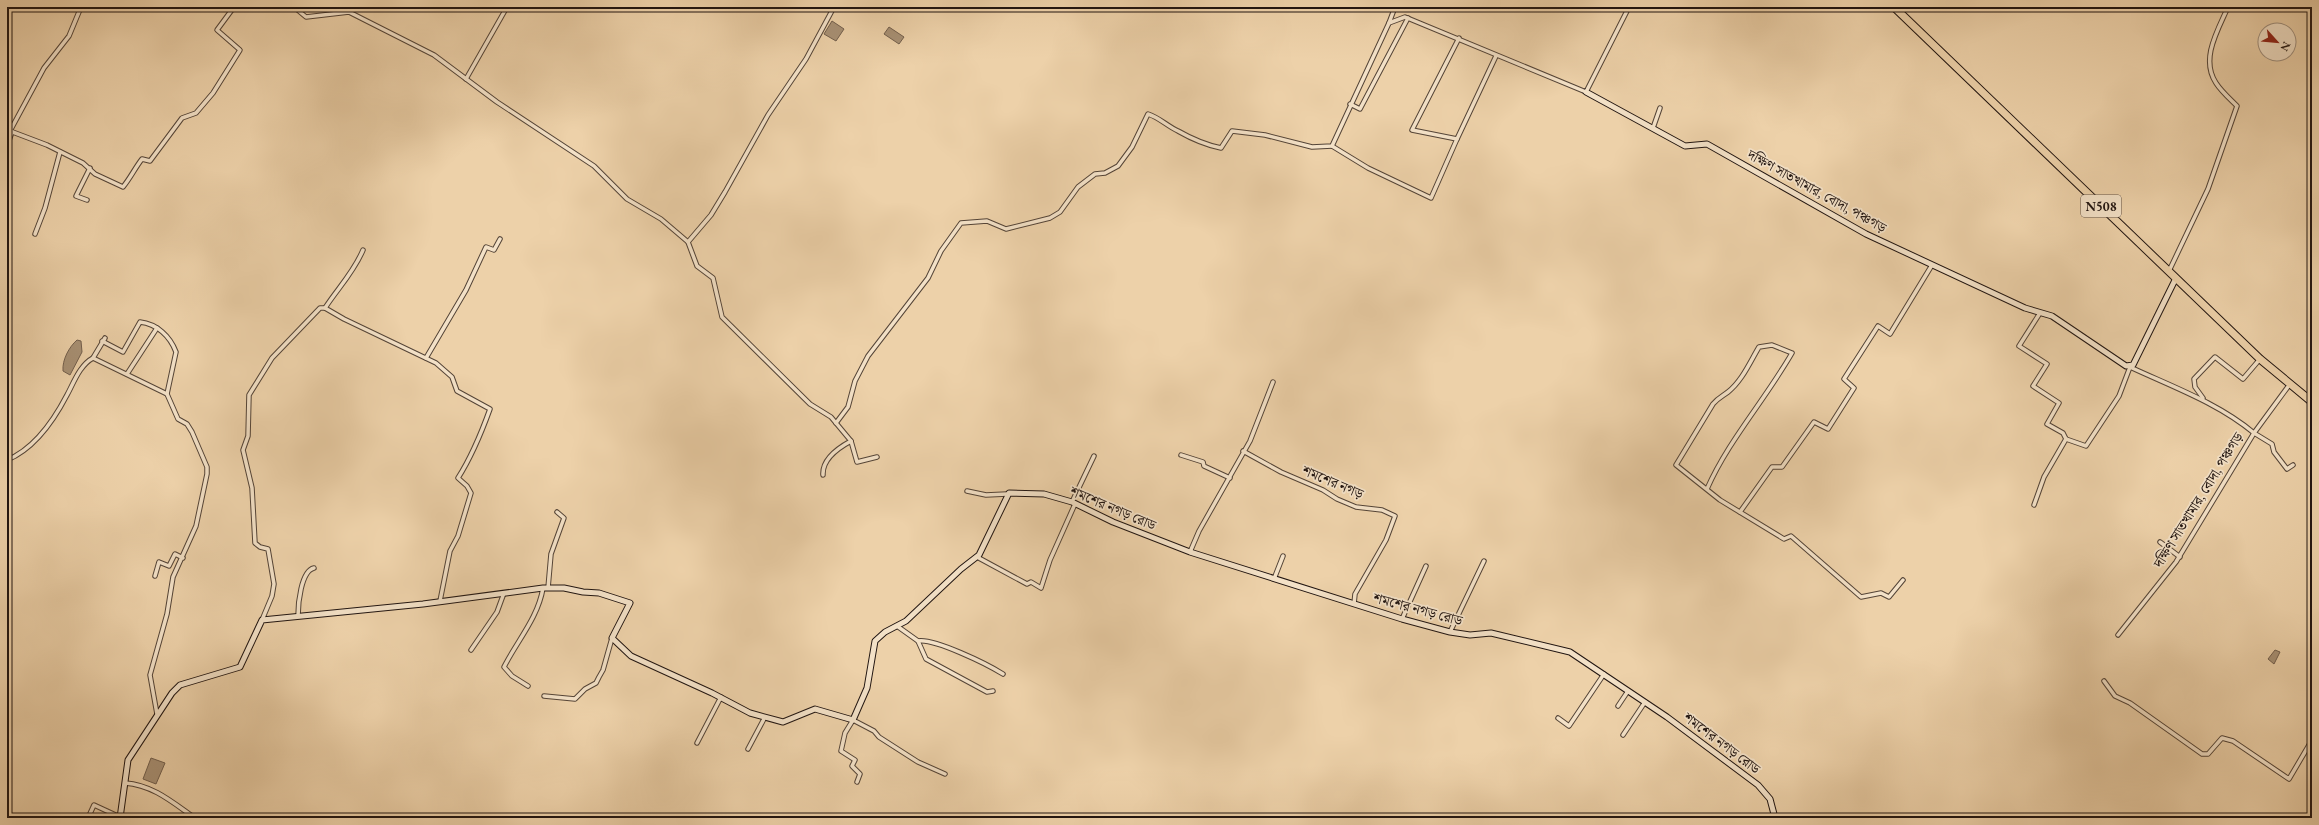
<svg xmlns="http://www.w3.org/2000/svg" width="2319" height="825" font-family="'EB Garamond','Noto Serif Bengali',serif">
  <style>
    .water { fill: #a89175; stroke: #725f4d }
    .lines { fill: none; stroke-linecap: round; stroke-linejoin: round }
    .street-casing { stroke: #544437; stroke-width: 5.5 }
    .secondary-casing { stroke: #211511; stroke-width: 7 }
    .highway-casing { stroke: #211511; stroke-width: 9 }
    .street { stroke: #f3e1c7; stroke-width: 3.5 }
    .secondary { stroke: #f3e1c7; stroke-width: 5 }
    .highway { stroke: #edd1a9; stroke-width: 7 }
    .labels { text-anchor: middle; stroke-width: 3.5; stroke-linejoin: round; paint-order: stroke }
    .shield { fill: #f3e1c7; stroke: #605248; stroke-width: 1 }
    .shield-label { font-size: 13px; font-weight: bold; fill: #211511 }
    .street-label { font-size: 14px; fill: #211511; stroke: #f3e1c7 }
  </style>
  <rect width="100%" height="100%" fill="#edd1a9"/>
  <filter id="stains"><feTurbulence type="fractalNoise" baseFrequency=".005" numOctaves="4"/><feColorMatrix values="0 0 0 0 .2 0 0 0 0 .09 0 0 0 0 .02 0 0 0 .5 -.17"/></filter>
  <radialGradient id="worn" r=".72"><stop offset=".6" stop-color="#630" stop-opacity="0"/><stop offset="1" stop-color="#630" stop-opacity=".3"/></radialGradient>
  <g class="water">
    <path d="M832,21L844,29L836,41L824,34Z"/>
    <path d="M889,27L904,37L899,44L884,34Z"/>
    <path d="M77,340L81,341L82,352L70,375L63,371C62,360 69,347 77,340Z"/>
    <path d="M2275,650L2280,652L2274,664L2268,659Z"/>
    <path d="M151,758L165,763L156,784L143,779Z"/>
  </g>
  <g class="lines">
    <defs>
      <g id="street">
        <path d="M81,7L69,36L44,68L10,131L47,145L83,163L95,174L123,187C131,177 135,168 142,159L150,161L182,118L196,113L213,93L240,50L217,30L234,7"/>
        <path d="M294,7L306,17L349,12L434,55L497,102L594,166L627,199L661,219L688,242L697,266L713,278L722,317L810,404L831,417L851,441C838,448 822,459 823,475"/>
        <path d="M1389,23L1395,7"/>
        <path d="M1459,38L1412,130L1457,139L1496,56"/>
        <path d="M466,79L507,7"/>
        <path d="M1350,104L1360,109L1408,18"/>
        <path d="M1653,128L1660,108"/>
        <path d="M7,146L12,132"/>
        <path d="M1332,146L1368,168L1431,198L1457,139"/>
        <path d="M87,200L76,196L90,168"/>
        <path d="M35,234L45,208L60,152"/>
        <path d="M688,242L711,215L725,192L768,115L806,59L834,7"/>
        <path d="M2169,271L2208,189L2237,106C2230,99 2221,91 2216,83C2200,59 2218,30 2228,7"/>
        <path d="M325,308C338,288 354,272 363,250"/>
        <path d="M2040,313L2019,346L2047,364L2033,386L2059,403L2047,424L2063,433L2066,439"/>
        <path d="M105,338L93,358L167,394"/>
        <path d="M102,341L123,352L140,322C157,324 170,336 176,352L167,394L178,419L187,424L192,432L207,467V474L196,526L173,577L167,614L150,675L157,714"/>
        <path d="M426,358L466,290L486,247L494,250L500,239"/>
        <path d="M127,374L157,328"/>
        <path d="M2203,398L2195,387L2194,379L2215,357L2243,379L2260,359"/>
        <path d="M836,423L848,407L855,381L868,356L928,278L941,251L961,223L987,221L1006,229L1050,218L1060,212L1078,187L1095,174L1105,173L1118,166L1132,147L1148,114C1160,118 1167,126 1178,131C1192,139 1206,145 1221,148L1232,131L1265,135L1312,147L1332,146L1389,23L1405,17L1586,92L1629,7"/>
        <path d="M851,441L857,462L877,457"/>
        <path d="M1243,451L1281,472L1323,490L1337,499L1356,507L1382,510L1395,516L1386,540L1355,594L1354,604"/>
        <path d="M1181,455L1203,462L1204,466L1230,478"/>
        <path d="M7,460C34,449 54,420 67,395C74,382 80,365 93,358"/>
        <path d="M1707,489C1728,441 1765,400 1792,353L1772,345L1759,347C1750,362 1742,381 1728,392C1723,396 1718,398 1713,404L1676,465L1720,500L1784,539L1791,536L1861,597L1881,593L1889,597L1903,580"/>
        <path d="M967,491L986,495L1007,494"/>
        <path d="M1072,502L1094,456"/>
        <path d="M2034,505L2044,477L2066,439L2086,446L2119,396L2130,367C2173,387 2218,403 2254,433L2290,384"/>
        <path d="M1740,512L1772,467H1782L1814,422L1828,429L1854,388L1844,379L1878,326L1890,334L1932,265"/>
        <path d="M2160,542L2180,557"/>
        <path d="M1190,552L1199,531L1250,441L1273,382"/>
        <path d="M977,557L1027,584L1031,582L1041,588L1050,560L1075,504"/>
        <path d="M155,576L159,562L169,566L175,554L183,558"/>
        <path d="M1274,579L1283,556"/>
        <path d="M548,588L551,554L564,518L557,512"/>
        <path d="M298,616C298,604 301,571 314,568"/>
        <path d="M1402,619L1426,566"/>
        <path d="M262,620L272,596L274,584L268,549L260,547L255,543L252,488L243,450L248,436L249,395L272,358L320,308H325L344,319L436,363L452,377L457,391L490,409C481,434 472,456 458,478L467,486L471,493L458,536L450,551L440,601"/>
        <path d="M897,626L918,641L926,659L987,692L993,691"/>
        <path d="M1450,632L1484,561"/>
        <path d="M2118,635L2176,562L2254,433L2272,444L2274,452L2287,469L2293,465"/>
        <path d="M918,641C934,638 987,664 1003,674"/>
        <path d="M471,650L497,612L504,593"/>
        <path d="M2104,681L2115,696L2130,703L2202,754H2208L2222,738L2233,741L2289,779L2312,740"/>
        <path d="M528,686L512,676L504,667C517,641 538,618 543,588"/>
        <path d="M544,696L575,699L585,689L596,683L599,677L603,670L612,638"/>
        <path d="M1618,706L1628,691"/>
        <path d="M1558,718L1569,726L1604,674"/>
        <path d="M1623,735L1645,702"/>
        <path d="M697,743L721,697"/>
        <path d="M748,749L765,717"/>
        <path d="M857,782L860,774L852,766L855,760L841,751L845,733L853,720L874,731L879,737L918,762L945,774"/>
        <path d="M125,783C152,785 171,801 192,816"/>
        <path d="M88,818L94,805L120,817"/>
      </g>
      <g id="secondary">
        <path d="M1586,92L1685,146L1707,144L1866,234L2025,308L2052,316L2126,366L2133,365L2176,278"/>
        <path d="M120,818L128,760L172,693L180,685L240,667L262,620L423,604L543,588H564L583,592L599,593L630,603L612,638L631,656L712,693L750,713L783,722L815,709L853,720L867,688L875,641L885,632L906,621L961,569L979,555L1009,493L1044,494L1072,502L1113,522L1190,552L1402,619L1450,632L1470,635L1491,633L1570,652L1667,717L1758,785L1770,799L1775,818"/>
      </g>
      <path id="highway" d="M1894,7L2260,359L2312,402"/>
    </defs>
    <use href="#street" class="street-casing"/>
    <use href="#secondary" class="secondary-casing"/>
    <use href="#highway" class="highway-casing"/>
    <use href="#street" class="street"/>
    <use href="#secondary" class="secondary"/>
    <use href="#highway" class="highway"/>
  </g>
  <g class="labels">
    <rect class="shield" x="2081" y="195" width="40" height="22" rx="3"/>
    <g class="shield-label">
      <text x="2101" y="211">N508</text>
    </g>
    <g class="street-label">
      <text transform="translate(1817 191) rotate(29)" y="5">দক্ষিণ সাতখামার, বোদা, পঞ্চগড়</text>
      <text transform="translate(1333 482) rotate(23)" y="5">শমশের নগড়</text>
      <text transform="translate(2198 500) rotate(-58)" y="5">দক্ষিণ সাতখামার, বোদা, পঞ্চগড়</text>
      <text transform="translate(1113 508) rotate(23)" y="5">শমশের নগড় রোড</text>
      <text transform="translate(1418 609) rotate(15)" y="5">শমশের নগড় রোড</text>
      <text transform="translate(1722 743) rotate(37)" y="5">শমশের নগড় রোড</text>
    </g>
  </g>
  <rect width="2319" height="825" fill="none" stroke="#edd1a9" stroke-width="24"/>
  <rect x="8" y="8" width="2303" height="809" fill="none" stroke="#211511" stroke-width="2"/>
  <rect x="12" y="12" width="2295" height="801" fill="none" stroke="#211511"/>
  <g transform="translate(2277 42) rotate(117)"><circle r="19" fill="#f3e1c7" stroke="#9f8f7e"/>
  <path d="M0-3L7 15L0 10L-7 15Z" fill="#8f2418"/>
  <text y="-6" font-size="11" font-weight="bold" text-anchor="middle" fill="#211511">N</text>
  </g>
  <rect width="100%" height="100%" filter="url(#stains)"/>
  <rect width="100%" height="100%" fill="url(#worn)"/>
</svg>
